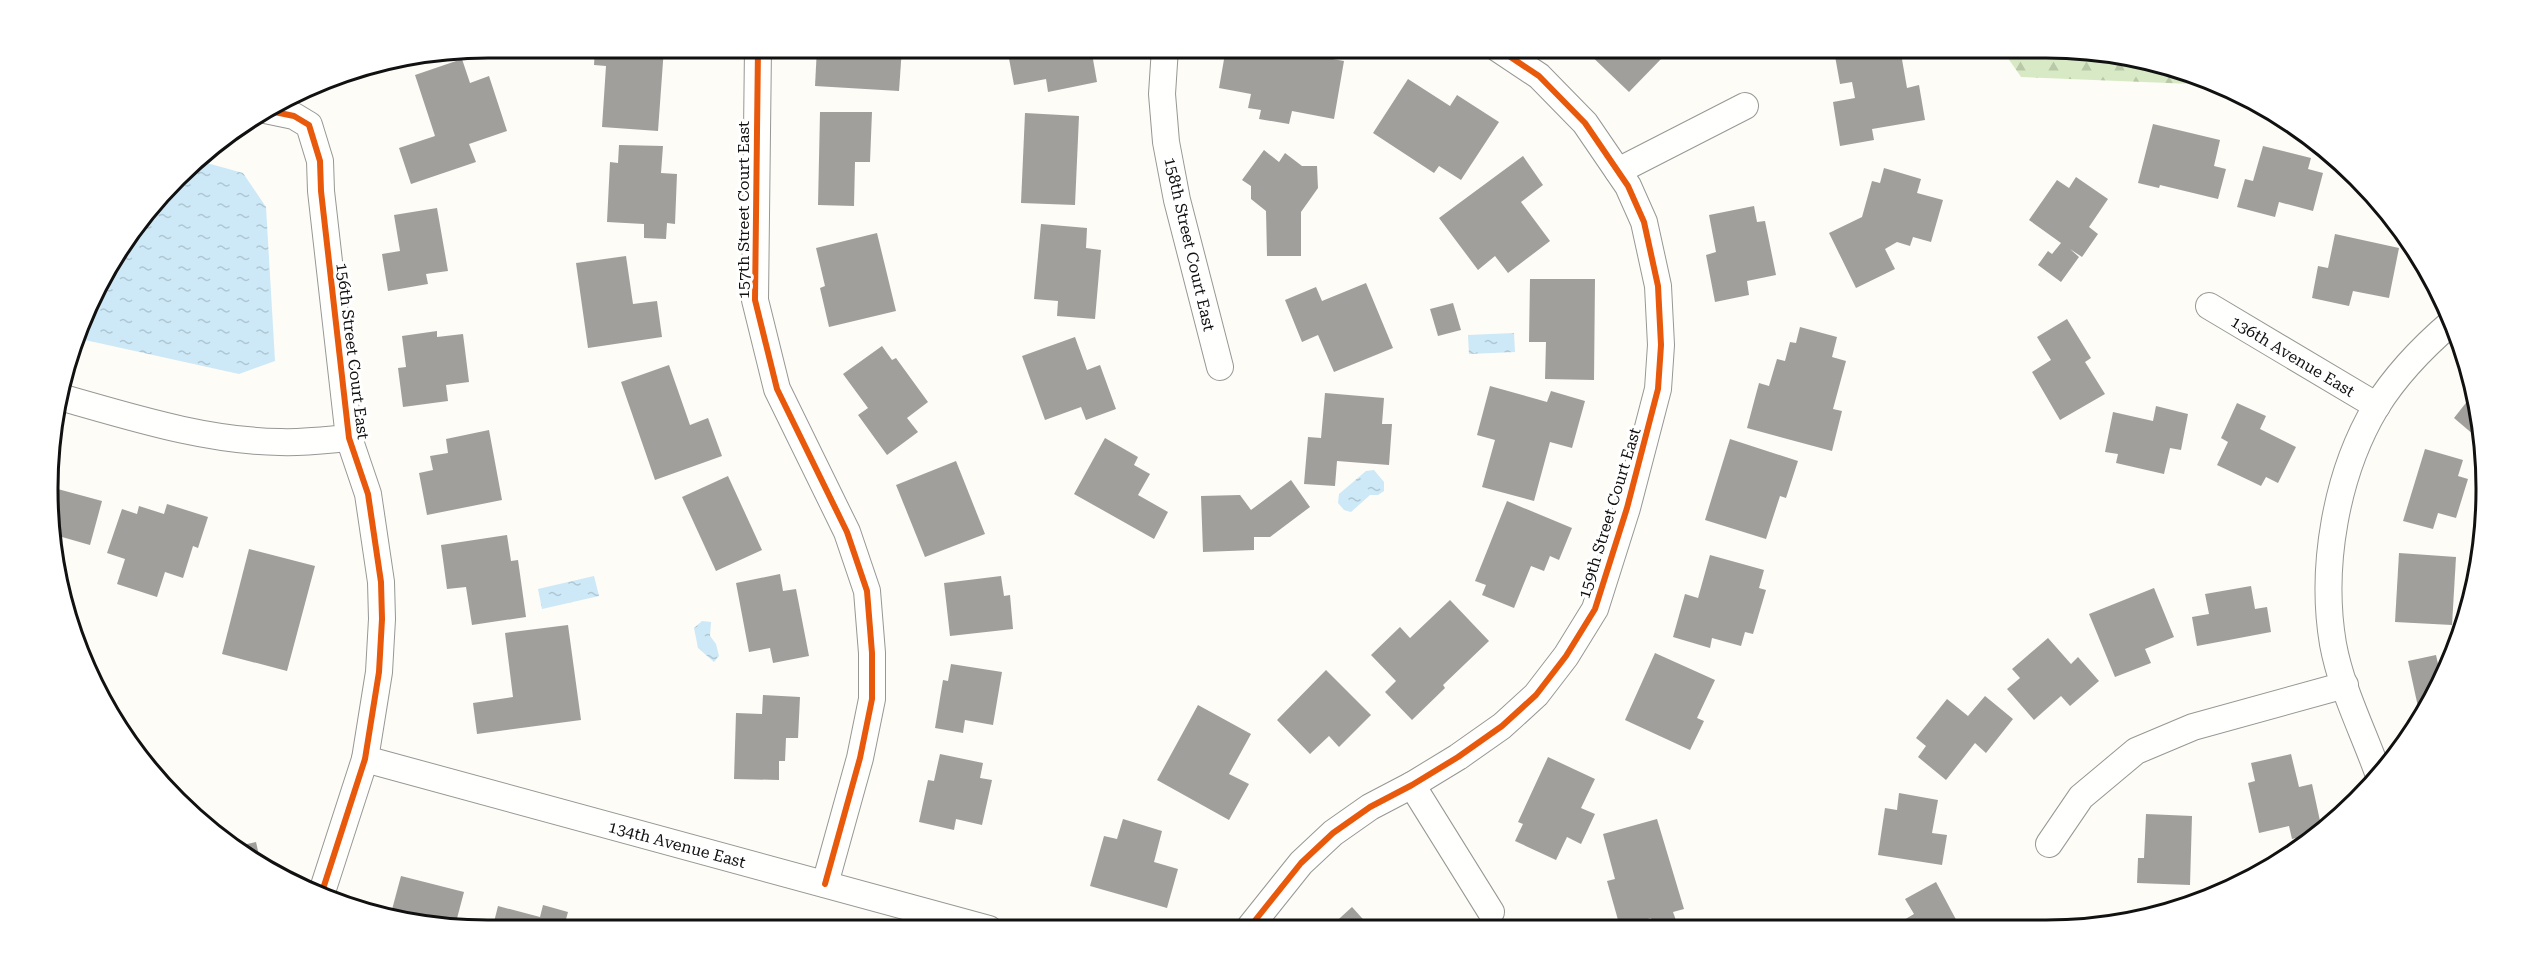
<svg xmlns="http://www.w3.org/2000/svg" width="2534" height="978" font-family="'Roboto Serif',serif">
  <style>
    .forest { fill: url(#forest-firs) }
    .water { fill: url(#water-ripples) }
    .building { fill: #a19f9c }
    .lines { fill: none; stroke-linecap: round; stroke-linejoin: round }
    .minor-casing { stroke: #979795; stroke-width: 28 }
    .minor { stroke: #fffffe; stroke-width: 26 }
    .cycleway-casing { stroke: #fff; stroke-width: 10 }
    .cycleway { stroke: #e8590c; stroke-width: 6 }
    .labels { text-anchor: middle; stroke-width: 6; stroke-linejoin: round; paint-order: stroke }
    .street-label { font-size: 16px; fill: #111; stroke: #fff }
    .rim { fill: none; stroke: #111; stroke-width: 3 }
  </style>
  <defs>
    <pattern id="forest-firs" width="22" height="20" patternUnits="userSpaceOnUse" patternTransform="scale(1.5)"><rect width="22" height="20" fill="#d8eac5"/><path d="M5 1l3.5 6h-7zM16 11l3.5 6h-7z" fill="#b8c8a8"/></pattern>
    <pattern id="water-ripples" width="26" height="14" patternUnits="userSpaceOnUse" patternTransform="scale(1.5)"><rect width="26" height="14" fill="#cde8f7"/><path d="M2 4q2-2 4 0t4 0M15 11q2-2 4 0t4 0" fill="none" stroke="#afc6d3"/></pattern>
  </defs>
  <rect width="100%" height="100%" fill="#fdfcf7"/>
  <path class="forest" d="M2001,48H2045L2159,63L2218,85L2021,77Z"/>
  <g class="water">
    <path d="M196,160L243,173L266,207L275,361L239,374L76,338L107,269Z"/>
    <path d="M1514,333L1515,352L1469,354L1468,335Z"/>
    <path d="M1374,470L1384,482V491L1378,495H1370L1351,512L1344,510L1338,503L1339,494L1366,471Z"/>
    <path d="M594,576L599,596L542,609L538,589Z"/>
    <path d="M702,621L711,622L710,636L716,644L719,656L714,662L698,648L694,628Z"/>
  </g>
  <g class="building">
    <path d="M595,48H664L658,131L602,127L606,66L594,65Z"/>
    <path d="M817,48H902L899,91L815,86Z"/>
    <path d="M1007,48H1091L1097,82L1048,92L1046,79L1014,85Z"/>
    <path d="M1226,48H1271L1344,61L1334,119L1292,111L1289,124L1259,119L1261,110L1248,108L1251,94L1219,88Z"/>
    <path d="M1583,48H1654L1662,58L1629,92Z"/>
    <path d="M1817,48H1833L1826,56Z"/>
    <path d="M1880,48H1900L1907,88L1919,85L1925,120L1872,129L1874,140L1840,146L1833,102L1855,98L1852,82L1840,84L1835,56Z"/>
    <path d="M462,59L470,83L489,76L507,131L469,144L476,162L411,184L399,148L435,136L415,75Z"/>
    <path d="M1408,79L1450,106L1457,95L1499,122L1461,180L1439,166L1434,173L1373,133Z"/>
    <path d="M820,112H872L870,162H855L854,206L818,205Z"/>
    <path d="M1025,113L1079,116L1075,205L1021,203Z"/>
    <path d="M2153,124L2220,140L2214,166L2226,169L2218,199L2160,185L2159,188L2138,183Z"/>
    <path d="M619,145L663,146L661,173L677,174L675,224L667,223L666,239L644,238V224L607,222L610,162L618,163Z"/>
    <path d="M2263,146L2311,158L2308,169L2323,173L2313,211L2279,202L2275,217L2237,207L2245,179L2253,181Z"/>
    <path d="M1264,150L1279,162L1285,153L1302,166H1317L1318,188L1301,212V256H1267L1266,211L1251,199V186L1242,180Z"/>
    <path d="M1523,156L1543,185L1521,202L1550,241L1508,273L1495,256L1478,270L1439,218Z"/>
    <path d="M1884,168L1921,179L1917,193L1943,200L1931,242L1913,237L1910,246L1897,242L1885,249L1895,269L1856,288L1829,233L1862,217L1872,181L1880,183Z"/>
    <path d="M2076,177L2108,199L2089,227L2098,234L2082,257L2070,249L2079,257L2061,282L2038,265L2048,251L2052,254L2061,243L2029,220L2057,180L2069,188Z"/>
    <path d="M1754,206L1757,222L1765,221L1776,275L1747,281L1749,295L1715,302L1706,255L1716,252L1709,215Z"/>
    <path d="M437,208L448,271L426,274L428,284L388,291L382,254L400,251L394,215Z"/>
    <path d="M1041,224L1087,228L1086,248L1101,250L1095,319L1057,316L1058,301L1034,299Z"/>
    <path d="M877,233L896,311L829,327L820,288L825,286L816,248Z"/>
    <path d="M2335,234L2399,248L2389,298L2353,291L2349,306L2312,298L2318,266L2328,268Z"/>
    <path d="M626,256L633,304L657,301L662,337L588,348L576,263Z"/>
    <path d="M1530,279H1595L1594,380L1545,379L1546,342H1529Z"/>
    <path d="M1366,283L1393,348L1334,372L1318,335L1302,342L1285,300L1316,287L1322,301Z"/>
    <path d="M1453,303L1461,330L1438,336L1430,309Z"/>
    <path d="M2067,319L2091,358L2085,362L2105,394L2060,420L2032,372L2051,360L2037,337Z"/>
    <path d="M1800,327L1837,337L1832,357L1846,361L1833,409L1842,411L1832,451L1747,428L1759,383L1769,386L1777,359L1785,361L1790,342L1796,343Z"/>
    <path d="M437,331V337L463,334L469,382L446,385L448,401L403,407L398,368L406,367L402,336Z"/>
    <path d="M1075,337L1087,370L1100,365L1116,409L1086,420L1081,407L1045,420L1022,356Z"/>
    <path d="M882,346L892,360L896,358L928,402L907,418L918,432L887,455L858,415L868,408L843,374Z"/>
    <path d="M669,365L690,425L708,418L722,456L655,480L621,382Z"/>
    <path d="M1490,386L1547,402L1551,391L1585,401L1572,448L1550,442L1534,501L1482,487L1495,440L1477,435Z"/>
    <path d="M1325,393L1384,398L1382,424H1392L1389,465L1337,461L1335,486L1304,484L1308,437L1321,438Z"/>
    <path d="M2473,394L2481,426L2474,435L2454,418Z"/>
    <path d="M2237,403L2266,416L2260,429L2296,447L2278,483L2266,477L2261,486L2217,465L2228,442L2221,438Z"/>
    <path d="M2156,406L2188,414L2181,450L2170,448L2164,474L2116,463L2118,454L2105,452L2113,412L2153,421Z"/>
    <path d="M489,430L502,500L427,515L419,473L433,470L430,456L448,453L446,439Z"/>
    <path d="M1105,438L1138,457L1134,465L1150,474L1138,495L1168,512L1154,539L1074,494Z"/>
    <path d="M1730,439L1798,461L1786,498L1780,496L1766,539L1705,520Z"/>
    <path d="M2425,449L2463,460L2458,476L2468,479L2456,518L2438,513L2433,529L2403,521Z"/>
    <path d="M956,461L985,534L925,557L896,485Z"/>
    <path d="M728,476L762,550L716,571L682,497Z"/>
    <path d="M1291,480L1310,507L1270,537H1254V550L1203,552L1201,496L1240,495L1251,510Z"/>
    <path d="M54,488L102,501L90,545L55,535Z"/>
    <path d="M1507,501L1572,528L1559,560L1550,556L1544,571L1531,566L1514,608L1482,595L1486,585L1475,581Z"/>
    <path d="M167,504L208,517L198,548L193,546L183,578L165,572L157,597L117,584L125,559L107,553L122,509L137,514L139,506L164,514Z"/>
    <path d="M507,535L511,561L518,560L526,617L472,625L466,587L447,589L441,545Z"/>
    <path d="M249,549L315,566L287,671L222,654Z"/>
    <path d="M2399,553L2456,557L2452,625L2395,622Z"/>
    <path d="M1710,555L1764,570L1759,588L1766,590L1753,634L1745,632L1741,646L1712,638L1710,648L1673,637L1685,594L1698,598Z"/>
    <path d="M780,574L783,591L796,589L809,656L773,663L770,648L749,652L736,583Z"/>
    <path d="M1001,576L1004,596L1010,595L1013,629L950,636L944,583Z"/>
    <path d="M2251,586L2255,609L2267,607L2271,632L2197,646L2192,617L2209,614L2205,594Z"/>
    <path d="M2154,588L2174,637L2145,649L2151,663L2115,677L2089,614Z"/>
    <path d="M1450,600L1489,641L1443,685L1445,688L1412,720L1385,692L1396,681L1371,655L1400,627L1410,638Z"/>
    <path d="M568,625L581,720L477,734L473,703L513,697L505,633Z"/>
    <path d="M2048,638L2071,664L2078,657L2099,681L2070,706L2061,696L2034,720L2007,689L2020,678L2012,669Z"/>
    <path d="M1655,653L1715,680L1697,718L1704,721L1690,750L1625,720Z"/>
    <path d="M2436,655L2439,668L2442,667L2420,716L2408,661Z"/>
    <path d="M951,664L1002,672L993,725L965,720L963,733L935,728L943,680L948,681Z"/>
    <path d="M1326,670L1371,715L1339,747L1329,736L1310,754L1277,720Z"/>
    <path d="M763,695L800,697L798,738H786L785,761H779V780L734,779L736,713L762,714Z"/>
    <path d="M1985,696L2013,719L1986,753L1975,743L1946,780L1918,757L1926,746L1916,738L1947,699L1968,716Z"/>
    <path d="M1198,705L1251,734L1229,774L1249,784L1229,820L1157,780Z"/>
    <path d="M940,754L983,763L980,778L992,780L982,825L956,819L954,830L919,822L928,780L934,781Z"/>
    <path d="M2291,754L2299,787L2312,784L2322,830L2317,833L2292,839L2289,826L2259,833L2248,783L2255,781L2251,763Z"/>
    <path d="M1548,757L1595,779L1581,808L1595,814L1581,844L1567,837L1556,860L1515,841L1523,824L1518,822Z"/>
    <path d="M1899,793L1938,800L1932,833L1947,835L1942,865L1878,855L1885,808L1897,810Z"/>
    <path d="M2146,814L2192,816L2190,885L2137,883L2138,858H2144Z"/>
    <path d="M1123,819L1162,831L1154,862L1178,869L1167,908L1090,886L1104,836L1117,839Z"/>
    <path d="M1657,819L1684,909L1673,912L1678,926L1673,927H1654L1651,918L1620,927L1607,881L1615,879L1603,834Z"/>
    <path d="M256,842L261,864L234,847Z"/>
    <path d="M401,876L464,892L455,926L390,917Z"/>
    <path d="M1936,882L1960,927H1892L1914,914L1905,899Z"/>
    <path d="M543,905L568,912L563,930H492L498,906L540,917Z"/>
    <path d="M1352,907L1371,928H1329Z"/>
  </g>
  <g class="lines">
    <defs>
      <g id="minor">
        <path d="M758,48L755,300L777,389L847,532L867,591L872,653V699L860,758L825,884"/>
        <path d="M1165,48L1162,94L1166,142L1177,200L1220,367"/>
        <path d="M265,110L294,116L309,125L320,161L321,191L349,438L368,494L381,582L382,619L379,672L365,759L321,895"/>
        <path d="M1618,171L1745,106"/>
        <path d="M2209,306L2377,406"/>
        <path d="M60,397C131,417 205,441 280,442C303,443 326,440 349,438"/>
        <path d="M365,759L989,929"/>
        <path d="M2378,773C2363,731 2341,688 2333,644C2320,567 2336,474 2376,407C2396,375 2423,347 2451,323"/>
        <path d="M1412,785L1491,912"/>
        <path d="M2049,844L2081,797L2136,751L2193,727L2345,685"/>
        <path d="M1249,928L1301,863L1333,833L1370,807L1412,785L1458,757L1502,726L1536,695L1566,656L1595,609L1627,508L1658,389L1661,345L1658,286L1644,222L1628,186L1585,123L1539,76L1497,48"/>
      </g>
    </defs>
    <use href="#minor" class="minor-casing"/>
    <use href="#minor" class="minor"/>
    <defs>
      <g id="cycleway">
        <path d="M758,48L755,300L777,389L847,532L867,591L872,653V699L860,758L825,884"/>
        <path d="M265,110L294,116L309,125L320,161L321,191L349,438L368,494L381,582L382,619L379,672L365,759L321,895"/>
        <path d="M1249,928L1301,863L1333,833L1370,807L1412,785L1458,757L1502,726L1536,695L1566,656L1595,609L1627,508L1658,389L1661,345L1658,286L1644,222L1628,186L1585,123L1539,76L1497,48"/>
      </g>
    </defs>
    <use href="#cycleway" class="cycleway-casing"/>
    <use href="#cycleway" class="cycleway"/>
  </g>
  <g class="labels">
    <g class="street-label">
      <text transform="translate(743 210) rotate(-90)" y="6">157th Street Court East</text>
      <text transform="translate(1190 244) rotate(77)" y="6">158th Street Court East</text>
      <text transform="translate(353 351) rotate(83)" y="6">156th Street Court East</text>
      <text transform="translate(2293 356) rotate(31)" y="6">136th Avenue East</text>
      <text transform="translate(1609 513) rotate(-73)" y="6">159th Street Court East</text>
      <text transform="translate(677 844) rotate(15)" y="6">134th Avenue East</text>
    </g>
  </g>
  <path d="M0 0H2534V978H0ZM488 58H2046A430 430 0 0 1 2476 488V490A430 430 0 0 1 2046 920H488A430 430 0 0 1 58 490V488A430 430 0 0 1 488 58Z" fill="#fff" fill-rule="evenodd"/>
  <path class="rim" d="M488 58H2046A430 430 0 0 1 2476 488V490A430 430 0 0 1 2046 920H488A430 430 0 0 1 58 490V488A430 430 0 0 1 488 58Z"/>
</svg>
